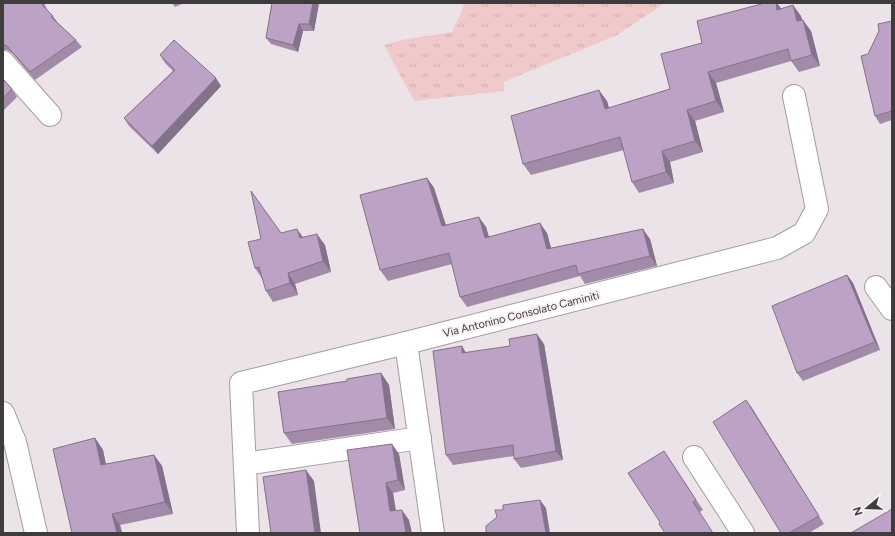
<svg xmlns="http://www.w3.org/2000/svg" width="895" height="536" font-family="Figtree,sans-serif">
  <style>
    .grass { fill: url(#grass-tufts) }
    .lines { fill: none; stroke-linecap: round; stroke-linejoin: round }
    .minor-casing { stroke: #a49ca1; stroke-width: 24 }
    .secondary-casing { stroke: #a49ca1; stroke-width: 24 }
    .minor { stroke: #fff; stroke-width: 22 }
    .secondary { stroke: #fff; stroke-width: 22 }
    .wall { fill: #a28ba9 }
    .shaded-wall { fill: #84718a }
    .building { fill: #bca2c5; stroke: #84718a }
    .labels { text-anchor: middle; stroke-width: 4; stroke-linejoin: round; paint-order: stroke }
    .street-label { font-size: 11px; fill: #3f3c3e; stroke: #f8f0f5 }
  </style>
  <defs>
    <pattern id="grass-tufts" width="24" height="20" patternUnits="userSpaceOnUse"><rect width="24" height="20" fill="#f0caca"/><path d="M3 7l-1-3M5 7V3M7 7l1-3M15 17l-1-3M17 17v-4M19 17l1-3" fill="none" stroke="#cfaeaf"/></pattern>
  </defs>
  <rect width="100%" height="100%" fill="#ebe3e8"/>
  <path class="grass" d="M465,3H665L617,35L504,82V91L414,101L384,45L402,40L452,32Z"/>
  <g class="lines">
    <defs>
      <g id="minor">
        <path d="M3,62L50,115"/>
        <path d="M876,287L892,309"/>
        <path d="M406,343L433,533"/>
        <path d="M694,457L743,533"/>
        <path d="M245,464L420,438"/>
        <path d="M248,533L241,383L406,343L777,248L804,233L817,209L794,96"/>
      </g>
      <path id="secondary" d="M3,413L15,442L36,533"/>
    </defs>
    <use href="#minor" class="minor-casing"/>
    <use href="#secondary" class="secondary-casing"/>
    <use href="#minor" class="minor"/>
    <use href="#secondary" class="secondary"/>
  </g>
  <g class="wall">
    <path d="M3,3H44L48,11L53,16L58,23L76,40L82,47L35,80L12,53L7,50H3Z"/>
    <path d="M172,3H184L175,7Z"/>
    <path d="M272,3H319L314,31H303L298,52L271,44L266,38Z"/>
    <path d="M765,3H777L781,9L801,16L802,20L811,31L820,66L799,72L791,61L716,83L724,112L695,121L703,152L670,162L674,183L639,193L632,182L624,150L531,175L523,164L607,101L609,108L670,89L702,43Z"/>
    <path d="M892,21V120L880,124L875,116Z"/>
    <path d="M160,55L221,86L158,154L129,126L124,118L173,71L165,63Z"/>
    <path d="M3,79L12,89L17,97L3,111Z"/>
    <path d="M427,178L434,188L446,225L486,227L489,237L547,233L551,248L650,239L657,266L585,284L580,276L467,307L460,297L452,264L388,281L380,270Z"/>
    <path d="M281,233L303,237L325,245L331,272L295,284L298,295L273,302L266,291L263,280L255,268Z"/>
    <path d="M847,275L853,283L880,350L803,381L797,373Z"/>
    <path d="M544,344L563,460L521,468L514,459V456L453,465L446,455L466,353Z"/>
    <path d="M381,373L389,385L395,429L292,444L284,433L347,381Z"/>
    <path d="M746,400L824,524L809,533H781Z"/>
    <path d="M95,438L103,450L106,464L154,455L162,466L173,514L120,525L122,533H72Z"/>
    <path d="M664,451L703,510L700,512L660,522Z"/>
    <path d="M399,454L405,490L393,493L396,510L409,520L360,533Z"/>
  </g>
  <g class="shaded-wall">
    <path d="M313,3H319L314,31L309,24Z"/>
    <path d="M776,3H777L783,11L777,10Z"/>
    <path d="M793,5L801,16L805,32L797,21Z"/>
    <path d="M803,20L811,31L820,66L812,55Z"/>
    <path d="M299,24L303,31L298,52L293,45Z"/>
    <path d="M708,72L716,83L724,112L716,101Z"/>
    <path d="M216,78L221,86L158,154L152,146Z"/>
    <path d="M599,90L607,101L612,120L605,109Z"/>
    <path d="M687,110L695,121L703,152L695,141Z"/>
    <path d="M662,151L670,162L674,183L666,172Z"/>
    <path d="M427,178L434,188L449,236L442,226Z"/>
    <path d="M479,217L486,227L492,248L485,238Z"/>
    <path d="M540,223L547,233L554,259L547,249Z"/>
    <path d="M297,229L305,240L300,238Z"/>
    <path d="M643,229L650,239L657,266L650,256Z"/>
    <path d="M317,234L325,245L331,272L323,261Z"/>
    <path d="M288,273L295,284L298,295L290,283Z"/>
    <path d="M847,275L853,283L880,350L875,342Z"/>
    <path d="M537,334L544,344L563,460L556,451Z"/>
    <path d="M462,346L468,356L462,353Z"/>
    <path d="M381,373L389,385L395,429L387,418Z"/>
    <path d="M746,400L752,408L824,524L819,516Z"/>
    <path d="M95,438L103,450L108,476L101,465Z"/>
    <path d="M392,444L399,454L405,490L398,480Z"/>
    <path d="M154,455L162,466L173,514L165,502Z"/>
    <path d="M306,470L314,481L321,533H315Z"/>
    <path d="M386,483L393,493L397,521L390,511Z"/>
    <path d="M540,500L546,508L550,533H546Z"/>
    <path d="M402,510L409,520L412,533H406Z"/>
    <path d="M112,514L120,525L122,533H117Z"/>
  </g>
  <g class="building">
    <path d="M3,3H43L44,4L42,5L53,16L51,17L76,40L30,72L7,46L3,44Z"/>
    <path d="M272,3H313L309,24H299L293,45L266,38Z"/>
    <path d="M765,3H776L777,10L793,5L797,21L803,20L812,55L791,61L788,49L708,72L716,101L687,110L695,141L662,151L666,172L632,182L620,137L523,164L511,116L599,90L605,109L670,89L661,54L702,43L697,21Z"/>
    <path d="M892,21V111L875,116L861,56L868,54L879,31L878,24Z"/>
    <path d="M174,40L216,78L152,146L124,118L175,70L160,55Z"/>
    <path d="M3,79L12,89L3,98Z"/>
    <path d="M427,178L442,226L479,217L485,238L540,223L547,249L643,229L650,256L578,274L576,265L460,297L449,253L380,270L360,195Z"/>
    <path d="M251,191L281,233L297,229L300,238L317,234L323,261L288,273L290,283L266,291L259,267L255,268L248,242L261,239Z"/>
    <path d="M847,275L875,342L797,373L772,306Z"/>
    <path d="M537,334L556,451L514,459L513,445L446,455L433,351L462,346V353L510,346L509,339Z"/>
    <path d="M381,373L387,418L284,433L278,392L347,381V379Z"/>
    <path d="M746,400L819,516L789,533H781L713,422Z"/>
    <path d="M95,438L101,465L154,455L165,502L112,514L117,533H72L53,449Z"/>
    <path d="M392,444L398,480L386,483L390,511L402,510L406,533H360L347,450Z"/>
    <path d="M664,451L696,500L693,502L713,533H665L659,524L660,522L628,473Z"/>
    <path d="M306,470L315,533H271L263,477Z"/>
    <path d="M540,500L546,533H486V526L497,517L495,510H503V505Z"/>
    <path d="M892,509V533H851Z"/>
  </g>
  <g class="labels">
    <g class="street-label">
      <text transform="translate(521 314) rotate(-14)" y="4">Via Antonino Consolato Caminiti</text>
    </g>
  </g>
  <rect width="895" height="536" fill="none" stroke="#3f3c3e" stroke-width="8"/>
  <g transform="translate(867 508) rotate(251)" stroke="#f8f0f5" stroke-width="3" paint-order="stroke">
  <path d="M0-3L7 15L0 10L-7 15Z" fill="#3f3c3e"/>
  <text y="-6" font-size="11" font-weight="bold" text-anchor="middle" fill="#3f3c3e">N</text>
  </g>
</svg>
